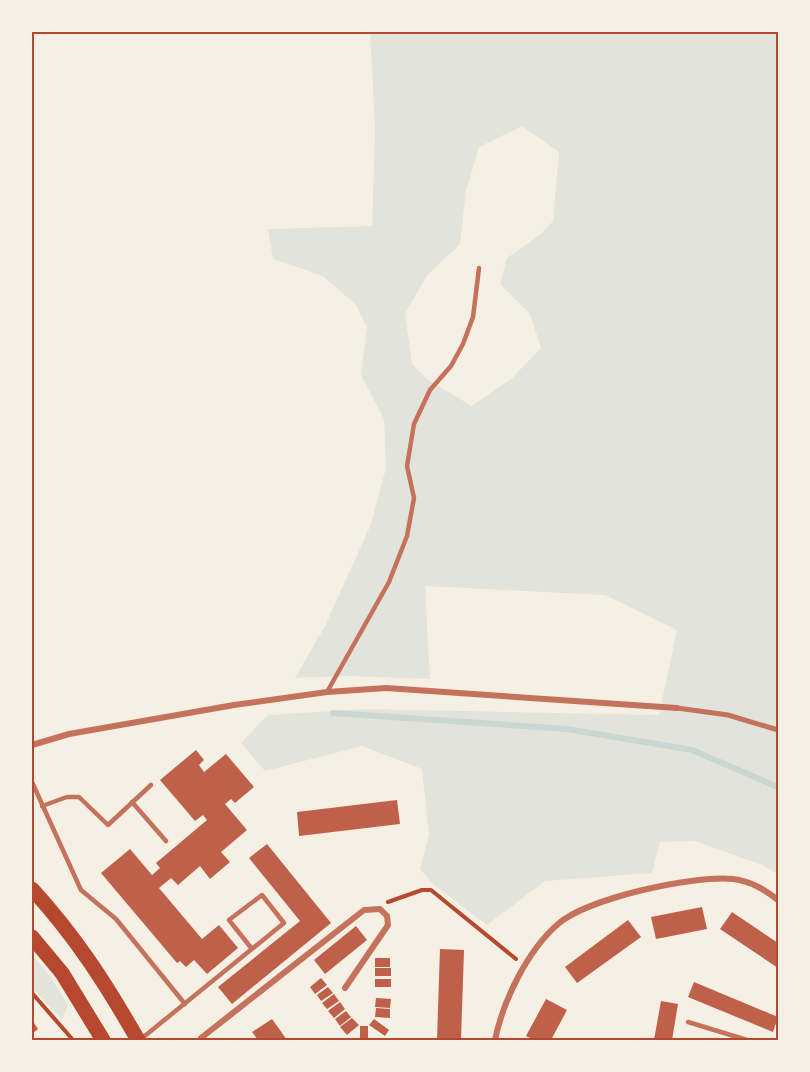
<svg xmlns="http://www.w3.org/2000/svg" width="810" height="1072" font-family="'Roboto Serif',serif">
  <style>
    .green { fill: #e2e4dc; fill-rule: evenodd }
    .lines { fill: none; stroke-linecap: round; stroke-linejoin: round }
    .stream { stroke: #c9d6d2; stroke-width: 6 }
    .building { fill: #bf614a }
    .path { stroke: #b5482f; stroke-width: 4 }
    .service { stroke: #c5725c; stroke-width: 4.5 }
    .pedestrian { stroke: #c5725c; stroke-width: 5 }
    .minor { stroke: #c5725c; stroke-width: 6 }
    .primary { stroke: #b5482f; stroke-width: 15 }
    .neatline { fill: none; stroke: #b5482f; stroke-width: 2 }
  </style>
  <rect width="100%" height="100%" fill="#f6efe4"/>
  <g class="green">
    <path d="M370,32H778V874L762,865L695,841L660,842L652,873L545,881L487,925L434,885L420,869L429,835L422,769L362,746L265,771L241,743L268,715L366,709L659,715L677,630L605,595L425,586L430,679L350,676L295,678L325,626L371,524L386,468L384,419L361,375L367,327L356,305L323,276L273,259L268,229L372,226L375,129ZM522,126L559,152L553,221L541,234L507,258L500,284L530,314L541,348L512,378L472,406L428,380L412,364L405,313L427,276L460,244L466,191L479,147Z"/>
    <path d="M32,955L50,976L68,1005L62,1020L32,988Z"/>
  </g>
  <g class="lines">
    <path class="stream" d="M333,713L567,729L692,750L778,787"/>
  </g>
  <g class="building">
    <path d="M196,750L204,760L199,765L204,772L226,754L254,787L235,803L231,799L225,804L247,830L221,852L230,862L210,879L200,866L178,885L171,878L159,888L202,939L219,925L238,948L207,974L194,960L186,967L180,961L177,963L101,873L130,849L152,875L160,868L156,863L207,820L203,815L195,821L160,780Z"/>
    <path d="M397,800L400,824L299,836L297,812Z"/>
    <path d="M267,844L331,923L232,1004L218,987L300,921L249,858Z"/>
    <path d="M702,907L707,929L656,939L651,917Z"/>
    <path d="M732,912L778,943V968L720,929Z"/>
    <path d="M628,920L641,937L577,983L565,967Z"/>
    <path d="M356,926L367,940L325,974L314,960Z"/>
    <path d="M440,949L464,950L461,1040H437Z"/>
    <rect x="375" y="958" width="15" height="9"/>
    <rect x="375" y="968" width="16" height="8"/>
    <path d="M321,978L327,985L315,994L310,987Z"/>
    <rect x="375" y="979" width="16" height="8"/>
    <path d="M694,982L778,1017L773,1032L688,997Z"/>
    <path d="M328,987L333,993L321,1001L317,995Z"/>
    <path d="M334,994L339,1001L327,1009L322,1003Z"/>
    <path d="M376,998L391,999L390,1008L375,1007Z"/>
    <path d="M546,999L567,1010L551,1040H534L526,1036Z"/>
    <path d="M661,1001L678,1004L672,1040H654Z"/>
    <path d="M340,1002L345,1009L334,1018L328,1011Z"/>
    <path d="M376,1008L390,1009V1018L375,1017Z"/>
    <path d="M346,1011L351,1017L340,1026L335,1019Z"/>
    <path d="M352,1018L359,1025L347,1035L340,1027Z"/>
    <path d="M272,1019L287,1040H258L252,1032Z"/>
    <path d="M374,1019L389,1030L385,1036L369,1025Z"/>
    <path d="M32,1020L38,1029L32,1034Z"/>
    <rect x="360" y="1026" width="8" height="14"/>
  </g>
  <g class="lines">
    <g class="path">
      <path d="M388,902L422,890H431L516,959"/>
      <path d="M32,993L73,1040"/>
    </g>
    <g class="service">
      <path d="M327,692L389,582L407,536L414,498L407,466L414,424L430,390L451,366L463,344L473,317L479,268"/>
      <path d="M32,782L81,890L116,919L185,1004"/>
      <path d="M132,802L166,841"/>
      <path d="M42,806L67,797H79L108,825L151,785"/>
      <path d="M688,1022L747,1040"/>
      <path d="M141,1039L284,923L262,895L229,920L252,949"/>
    </g>
    <path class="pedestrian" d="M677,708L728,715L778,730"/>
    <g class="minor">
      <path d="M32,745L69,734L234,705L327,692L386,688L677,708"/>
      <path d="M204,1040L201,1038L364,910L380,909L387,916L388,925L345,988"/>
      <path d="M495,1040C503,1001 527,951 558,924C588,898 693,875 733,879C751,881 765,890 778,900"/>
    </g>
    <g class="primary">
      <path d="M32,889C76,937 106,984 138,1040"/>
      <path d="M32,937L62,973L103,1040"/>
    </g>
  </g>
  <rect width="810" height="1072" fill="none" stroke="#f6efe4" stroke-width="66"/>
  <rect x="33" y="33" width="744" height="1006" class="neatline"/>
</svg>
